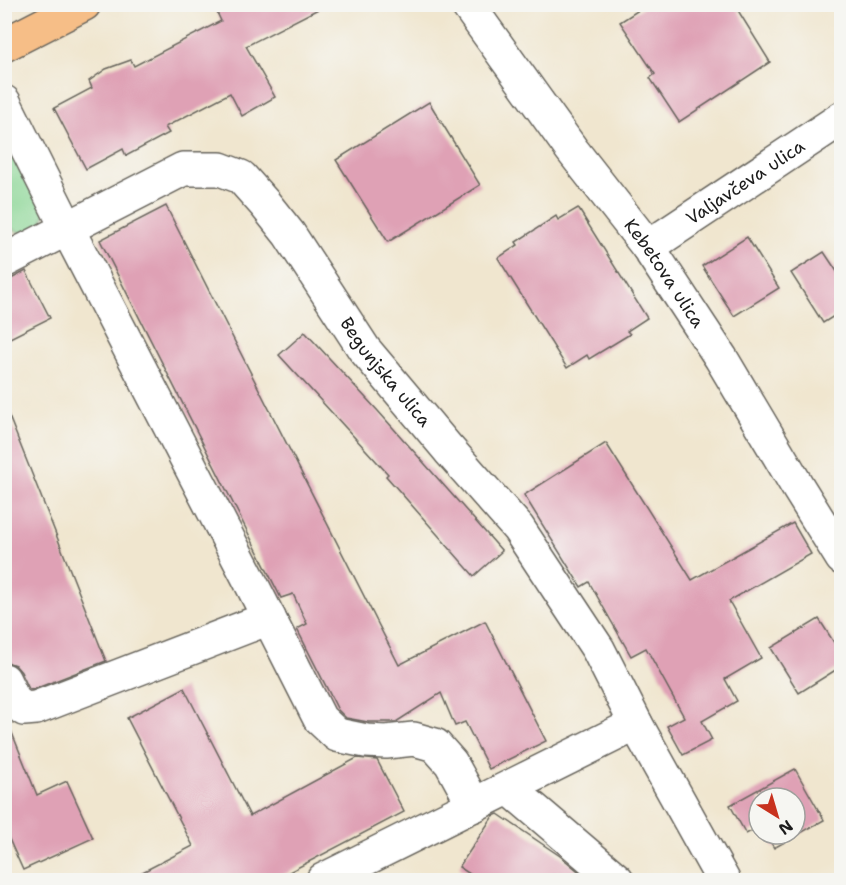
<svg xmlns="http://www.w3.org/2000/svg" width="846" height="885" font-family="'Shantell Sans',sans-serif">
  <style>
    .green { fill: #89d694; stroke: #527958; stroke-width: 1.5 }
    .building { fill: #dfa1b5 }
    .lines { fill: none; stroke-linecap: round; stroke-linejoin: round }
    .street-casing { stroke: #66635b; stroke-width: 36 }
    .primary-casing { stroke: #66635b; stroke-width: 36 }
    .street { stroke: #fff; stroke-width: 33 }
    .primary { stroke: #f6be87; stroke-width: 33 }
    .labels { text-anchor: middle; stroke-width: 6; stroke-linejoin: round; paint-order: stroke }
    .street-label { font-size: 18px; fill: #1c1c1c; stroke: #f6f6f2 }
  </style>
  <rect width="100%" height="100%" fill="#f6f6f2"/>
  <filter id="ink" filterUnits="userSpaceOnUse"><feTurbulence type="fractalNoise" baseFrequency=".0167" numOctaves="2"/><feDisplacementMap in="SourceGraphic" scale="12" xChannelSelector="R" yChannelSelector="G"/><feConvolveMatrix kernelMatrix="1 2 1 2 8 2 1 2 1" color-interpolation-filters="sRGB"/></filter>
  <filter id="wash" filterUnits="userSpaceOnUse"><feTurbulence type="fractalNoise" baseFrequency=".008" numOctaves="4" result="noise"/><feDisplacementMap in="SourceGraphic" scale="24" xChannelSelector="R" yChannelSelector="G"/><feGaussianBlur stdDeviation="1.35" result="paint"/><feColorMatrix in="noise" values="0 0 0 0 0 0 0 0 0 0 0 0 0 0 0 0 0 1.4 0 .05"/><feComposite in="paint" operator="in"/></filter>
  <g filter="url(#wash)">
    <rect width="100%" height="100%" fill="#f0e6cf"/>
    <path class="green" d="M4,127L46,211C43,223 39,228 28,235L5,227Z"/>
    <g id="blocks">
      <g class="building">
        <path d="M213,4H328L246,46L275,97L242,116L230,93L165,127L169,133L126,156L123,149L86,169L54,108L92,88L89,81L106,69L131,60L134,66L221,21Z"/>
        <path d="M648,4H734L770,62L679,122L650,78L655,74L620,22Z"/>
        <path d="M429,102L480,185L388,242L336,160Z"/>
        <path d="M166,206L399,665L485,621L546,741L489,769L465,722L455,726L441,693L396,722H368L346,718L338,710L297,629L307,624L293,594L281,598L100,240Z"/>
        <path d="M578,208L647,318L627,331L630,334L589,359L587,355L567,368L498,258L518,245L516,242L556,216L558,220Z"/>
        <path d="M747,237L779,288L734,316L702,266Z"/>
        <path d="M824,252L842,279V311L823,323L791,273Z"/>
        <path d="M26,271L50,318L4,341V279L13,278Z"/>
        <path d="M305,332L378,411L502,551L474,576L386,476L388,474L279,355Z"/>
        <path d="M4,409H6L42,499L106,661L32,690L29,689L21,672L15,665L4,661Z"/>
        <path d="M606,443L692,580L793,523L811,554L729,601L761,658L725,679L737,701L702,721L712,740L683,755L667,726L684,717L646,648L631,656L589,582L581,587L524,495Z"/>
        <path d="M819,619L842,655V666L799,693L771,648Z"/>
        <path d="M184,688L250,816L357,758L377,760L404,812L274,880H127L193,846L127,718Z"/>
        <path d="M6,718L37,795L67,781L93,838L23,870L4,828V719Z"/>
        <path d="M795,769L824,820L774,848L766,834H795V798H759V827L746,834L730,805Z"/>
        <path d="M498,814L560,856L589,880H479L459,867L493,816Z"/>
      </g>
    </g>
  </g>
  <g filter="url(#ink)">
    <use href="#blocks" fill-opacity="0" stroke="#66635b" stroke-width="1.5"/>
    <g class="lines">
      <defs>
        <g id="street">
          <path id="s1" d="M467,4L572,150L648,247L721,358L799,489L842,558"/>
          <path d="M4,102L67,228L249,579L320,719L337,735L366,741L386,742L414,739L435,745L451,763L474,805"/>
          <path id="s2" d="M648,247L842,118"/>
          <path id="s3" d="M4,261L183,169H220L241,177L265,204L289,234L364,349L449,450L518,528L598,649L636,724L323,880"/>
          <path d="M4,680L14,701L24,709L36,708L269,618"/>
          <path d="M636,724L723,880"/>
          <path d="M509,788L617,880"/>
        </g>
        <path id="primary" d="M4,45L84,4"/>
      </defs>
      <use href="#street" class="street-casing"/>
      <use href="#primary" class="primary-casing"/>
      <use href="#street" class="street"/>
      <use href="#primary" class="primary"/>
    </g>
  </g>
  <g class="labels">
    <g class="street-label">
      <text dy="6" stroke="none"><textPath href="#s2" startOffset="117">Valjavčeva ulica</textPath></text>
      <text dy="6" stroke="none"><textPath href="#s1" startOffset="334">Kebetova ulica</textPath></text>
      <text dy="6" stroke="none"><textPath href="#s3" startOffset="504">Begunjska ulica</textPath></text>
    </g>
  </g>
  <rect width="846" height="885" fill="none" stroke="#f6f6f2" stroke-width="24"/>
  <g transform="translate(777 816) rotate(143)"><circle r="28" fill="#f6f6f2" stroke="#9f9f9c" stroke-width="1.5"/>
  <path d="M0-4.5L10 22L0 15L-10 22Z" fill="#c8321e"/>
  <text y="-9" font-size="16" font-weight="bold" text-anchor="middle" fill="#1c1c1c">N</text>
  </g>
</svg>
